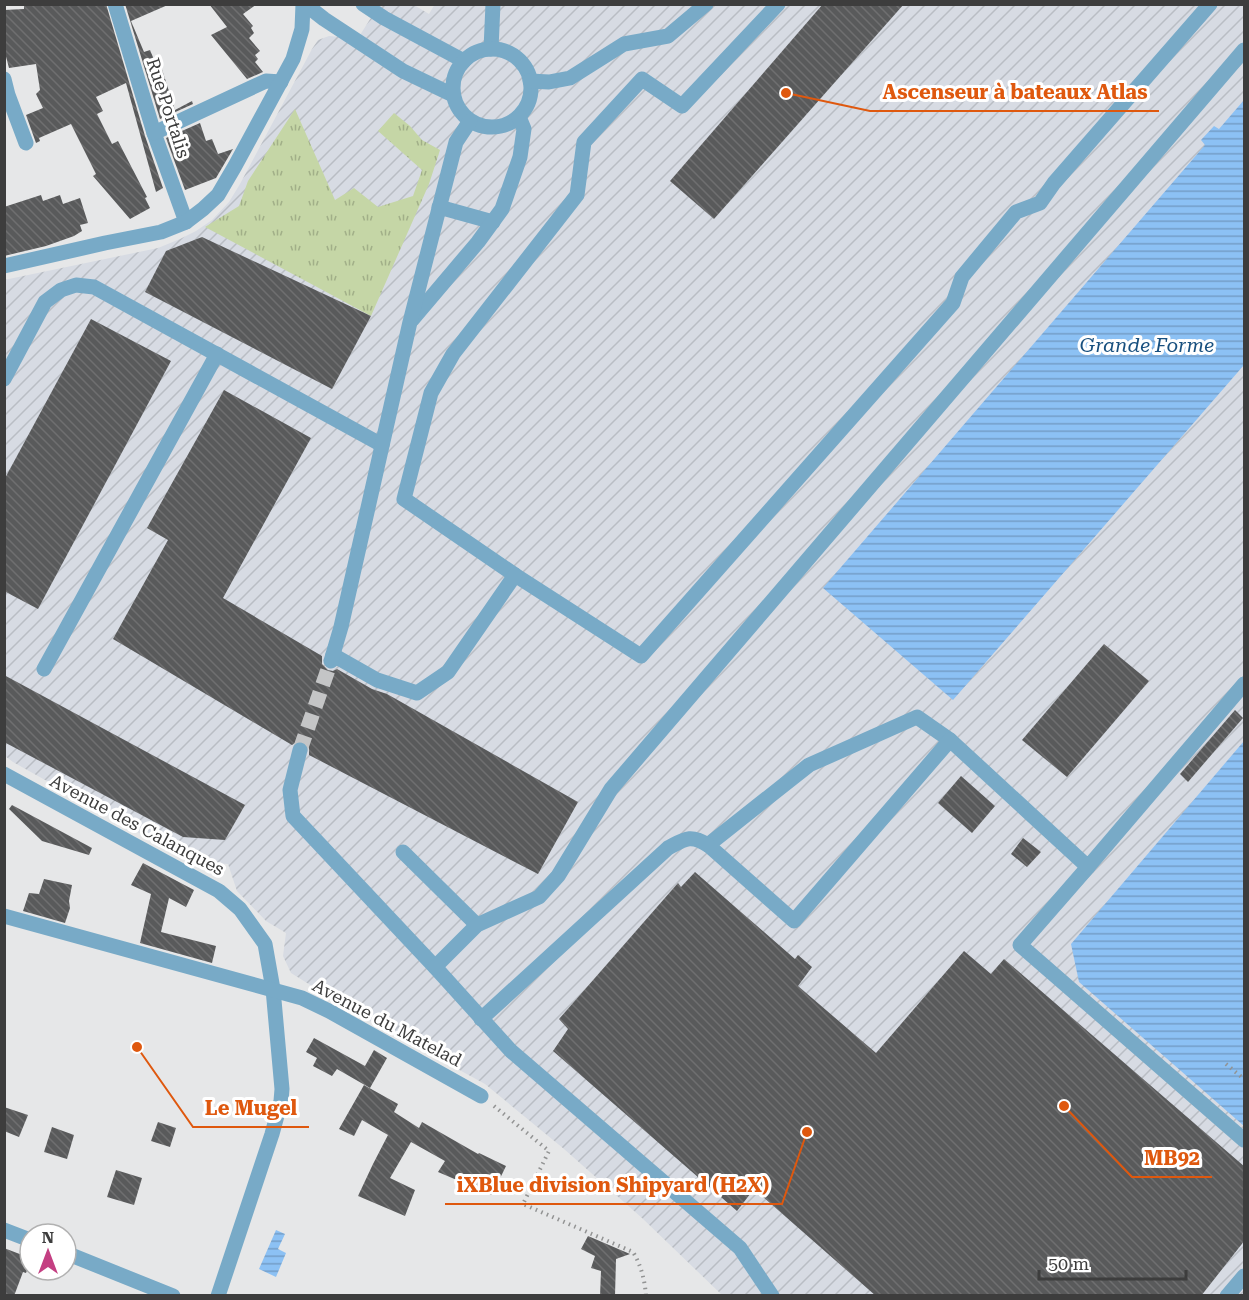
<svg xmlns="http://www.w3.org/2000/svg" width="1249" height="1300" font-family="'Roboto Serif',serif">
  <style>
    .industrial { fill: url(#industrial-furrows) }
    .grass { fill: url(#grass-tufts) }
    .water { fill: url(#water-rules) }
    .building { fill: url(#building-back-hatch) }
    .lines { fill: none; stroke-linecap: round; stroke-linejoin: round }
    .minor-tunnel { stroke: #c4c5c6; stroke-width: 15; stroke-dasharray: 15 8; stroke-linecap: butt }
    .path { stroke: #929393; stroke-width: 4; stroke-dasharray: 1.5 4.5; stroke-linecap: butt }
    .minor { stroke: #78aac7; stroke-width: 15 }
    .labels { text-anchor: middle; stroke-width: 6; stroke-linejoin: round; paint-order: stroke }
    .street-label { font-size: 18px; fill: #3d3d3d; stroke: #fff }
    .water-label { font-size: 20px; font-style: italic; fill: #18507f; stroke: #fff }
    .leader { fill: none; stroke: #df580e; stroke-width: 2 }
    .callout-dot { fill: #df580e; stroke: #fff; stroke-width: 2 }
    .callout-label { font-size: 20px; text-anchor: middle; font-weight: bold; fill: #df580e; stroke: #fff; stroke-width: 6; stroke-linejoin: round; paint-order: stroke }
  </style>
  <defs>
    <pattern id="industrial-furrows" width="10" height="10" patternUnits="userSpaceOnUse" patternTransform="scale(1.5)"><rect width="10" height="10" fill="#d7dbe3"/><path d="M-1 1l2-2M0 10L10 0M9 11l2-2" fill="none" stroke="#b9bdc4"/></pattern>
    <pattern id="grass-tufts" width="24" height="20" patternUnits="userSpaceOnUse" patternTransform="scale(1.5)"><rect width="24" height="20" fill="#c5d6a6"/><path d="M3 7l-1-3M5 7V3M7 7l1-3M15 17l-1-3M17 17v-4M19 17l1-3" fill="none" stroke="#a1af88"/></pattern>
    <pattern id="water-rules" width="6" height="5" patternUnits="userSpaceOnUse" patternTransform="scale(1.5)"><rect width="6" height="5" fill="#8cc1f4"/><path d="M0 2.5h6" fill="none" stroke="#749ec7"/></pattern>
    <pattern id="building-back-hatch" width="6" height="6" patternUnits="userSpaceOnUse" patternTransform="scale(1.5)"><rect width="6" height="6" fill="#595a5b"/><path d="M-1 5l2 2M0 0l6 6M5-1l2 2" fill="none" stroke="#6f6f70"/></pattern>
  </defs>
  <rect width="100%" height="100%" fill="#e6e7e8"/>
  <path class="industrial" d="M435,4L1244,5V1295H722L642,1218L564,1149L485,1084L352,1011L291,973L283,956L286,933L266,921L237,891L228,864L191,862L13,762L5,756L4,280L158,248L180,239L196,231L212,220L229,202L240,184L312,49L318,40L329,36L341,37L355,43L379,5H414L429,14Z"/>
  <path class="grass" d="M295,109L335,200L354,188L378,207L413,196L422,170L378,131L394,113L410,126L422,140L440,150L429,184L371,316L205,227L239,206L248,181Z"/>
  <g class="water">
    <path d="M1244,100V365L953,700L823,588L1205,145L1201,140L1214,126L1219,129Z"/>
    <path d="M1244,741V1126L1079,982L1071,944Z"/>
    <path d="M276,1230L285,1234L278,1249L286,1253L276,1277L259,1269Z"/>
  </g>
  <g class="building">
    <path d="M24,4H106L145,136L163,188L156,192L126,83L96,97L103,111L97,114L112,144L118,141L147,197L145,198L150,208L130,219L93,176L96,174L71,124L39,138L40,141L36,143L26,115L43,108L36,94L40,90L36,64L9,68L4,49V10L24,9Z"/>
    <path d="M125,4H170L131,21L144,52L150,50L155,62L159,60L175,110L192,101L193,104L160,119Z"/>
    <path d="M209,4H257L243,14L253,26L251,28L254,33L249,38L260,51L255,55L258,59L255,62L263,72L247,79L211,35L227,27Z"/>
    <path d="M823,4H904L714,219L670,181Z"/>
    <path d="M200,123L206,141L212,139L218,154L233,149L216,178L185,190L166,138Z"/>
    <path d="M41,195L43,201L60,195L63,204L80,198L88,223L80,225L82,231L74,236L46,246L4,256V207Z"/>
    <path d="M202,237L371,316L332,389L145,292L166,251Z"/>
    <path d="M91,319L171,361L38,609L4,591V480Z"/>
    <path d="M224,390L311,438L223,598L322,656V664L328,670L333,671L337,669L372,689L387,694L578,802L538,874L309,755V748L306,743L298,741L292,745L113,639L168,540L147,528Z"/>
    <path d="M1104,644L1149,681L1067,777L1022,740Z"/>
    <path d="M4,675L245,805L225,840L183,837L4,742Z"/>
    <path d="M1235,710L1243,718L1188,782L1180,774Z"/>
    <path d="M961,776L995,806L972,833L938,803Z"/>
    <path d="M12,805L92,848L89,855L42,841L9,809Z"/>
    <path d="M1023,838L1041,852L1027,867L1011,854Z"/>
    <path d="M143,863L194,890L186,907L169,898L161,932L216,946L212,963L140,943L151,894L131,885Z"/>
    <path d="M695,872L795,959L798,955L812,967L798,986L876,1053L964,951L991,974L1004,959L1245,1167V1240L1201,1296H876L754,1189L737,1211L553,1051L568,1029L559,1019L678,883L681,887Z"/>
    <path d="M44,879L72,885L69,901L70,908L65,923L23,911L29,893L39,894Z"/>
    <path d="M314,1038L365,1066L374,1050L387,1058L370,1088L337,1069L332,1076L313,1066L317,1058L306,1052Z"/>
    <path d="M364,1085L398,1104L394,1112L419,1128L422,1122L478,1154L479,1153L506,1166L492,1195L438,1172L445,1161L411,1142L390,1178L415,1190L405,1216L358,1196L373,1164L388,1135L362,1120L354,1136L339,1129Z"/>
    <path d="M4,1107L28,1115L19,1137L4,1131Z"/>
    <path d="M158,1122L176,1128L170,1147L151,1141Z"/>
    <path d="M52,1127L74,1135L67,1159L44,1152Z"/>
    <path d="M116,1170L142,1178L134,1205L107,1197Z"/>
    <path d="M588,1236L630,1254L616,1259L615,1296H600L601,1271L591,1268L595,1256L581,1249Z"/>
    <path d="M4,1248L30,1258V1263L26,1273L23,1272L14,1296H4Z"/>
  </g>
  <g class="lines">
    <path class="minor-tunnel" d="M300,750L331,661"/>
    <g class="path">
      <path d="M1226,1064L1244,1079"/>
      <path d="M494,1106L549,1151L523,1204L633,1252C641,1265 645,1281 646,1296"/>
    </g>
    <g class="minor">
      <path d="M115,4L154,133L186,222"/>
      <path d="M309,4L310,8L324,19L403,71L453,95"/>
      <path d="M363,4L384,18L464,61"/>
      <path d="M778,4L682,106L642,79L584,142L577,195L453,354L431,393L404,499L515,575L641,656L953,303L962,277L1016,212L1040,203L1054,183L1210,4"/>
      <path d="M491,49L493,4"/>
      <circle cx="492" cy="88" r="39"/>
      <path d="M4,79L8,95L26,143"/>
      <path d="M530,81L549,82L570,78L624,44L668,36L706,4"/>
      <path d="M154,133L266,81L281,82"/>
      <path d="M439,207L493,222"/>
      <path d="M4,266L105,243L161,232L186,222L203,209L218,195L235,166L293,59L302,29L303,4"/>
      <path d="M412,320L478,242L502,209L520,157L524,129L519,117"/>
      <path d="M4,379L45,302L61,290L76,285L94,287L382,445"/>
      <path d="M333,655L377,680L417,693L448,672L515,575"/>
      <path d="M331,661L341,627L410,322L456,142L470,121"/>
      <path d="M44,669L217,354"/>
      <path d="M300,750L290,790L293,816L435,967L511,1051L740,1248L772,1296"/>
      <path d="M4,774L219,891L240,909L265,944L273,989L282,1089L281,1101L272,1134L218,1296"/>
      <path d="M708,845L809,765L917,717L950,740"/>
      <path d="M403,852L477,925"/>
      <path d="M1088,867L1020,945L1244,1140"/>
      <path d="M4,916L302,998L329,1011L481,1096"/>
      <path d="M435,967L477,925L539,897L558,876L611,789L1244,50"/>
      <path d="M481,1019L668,848C685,839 690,834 708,845L794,921L950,740L1088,867L1244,684"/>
      <path d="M4,1230L30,1240"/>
      <path d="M66,1253L173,1296"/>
      <path d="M1227,1296L1244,1276"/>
    </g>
  </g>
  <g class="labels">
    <g class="street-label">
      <text transform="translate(168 108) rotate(72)" y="6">Rue Portalis</text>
      <text transform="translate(137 825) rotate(28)" y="6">Avenue des Calanques</text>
      <text transform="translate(387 1023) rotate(28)" y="6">Avenue du Matelad</text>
    </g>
    <g class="water-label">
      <text x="1147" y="352">Grande Forme</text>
    </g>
  </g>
  <path class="leader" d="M786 93L870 111H1159M137 1047L193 1127H309M1064 1106L1132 1177H1212M807 1132L782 1204H445"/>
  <g class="callout-dot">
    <circle cx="786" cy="93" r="6"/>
    <circle cx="137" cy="1047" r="6"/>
    <circle cx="1064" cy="1106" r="6"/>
    <circle cx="807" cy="1132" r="6"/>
  </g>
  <g class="callout-label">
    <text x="1015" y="99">Ascenseur à bateaux Atlas</text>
    <text x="251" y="1115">Le Mugel</text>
    <text x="1172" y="1165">MB92</text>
    <text x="613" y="1192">iXBlue division Shipyard (H2X)</text>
  </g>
  <rect width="1249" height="1300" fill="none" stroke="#3d3d3d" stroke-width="12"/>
  <g transform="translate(48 1252)"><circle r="28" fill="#ffffff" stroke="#b1b1b1" stroke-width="1.5"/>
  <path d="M0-4.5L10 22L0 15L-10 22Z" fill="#c43f82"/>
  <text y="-9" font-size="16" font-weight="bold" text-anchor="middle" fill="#3d3d3d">N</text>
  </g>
  <path d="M1039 1270v9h147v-9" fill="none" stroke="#3d3d3d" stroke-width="3"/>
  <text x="1048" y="1270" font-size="18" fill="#3d3d3d" stroke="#ffffff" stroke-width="4.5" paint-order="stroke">50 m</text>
</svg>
